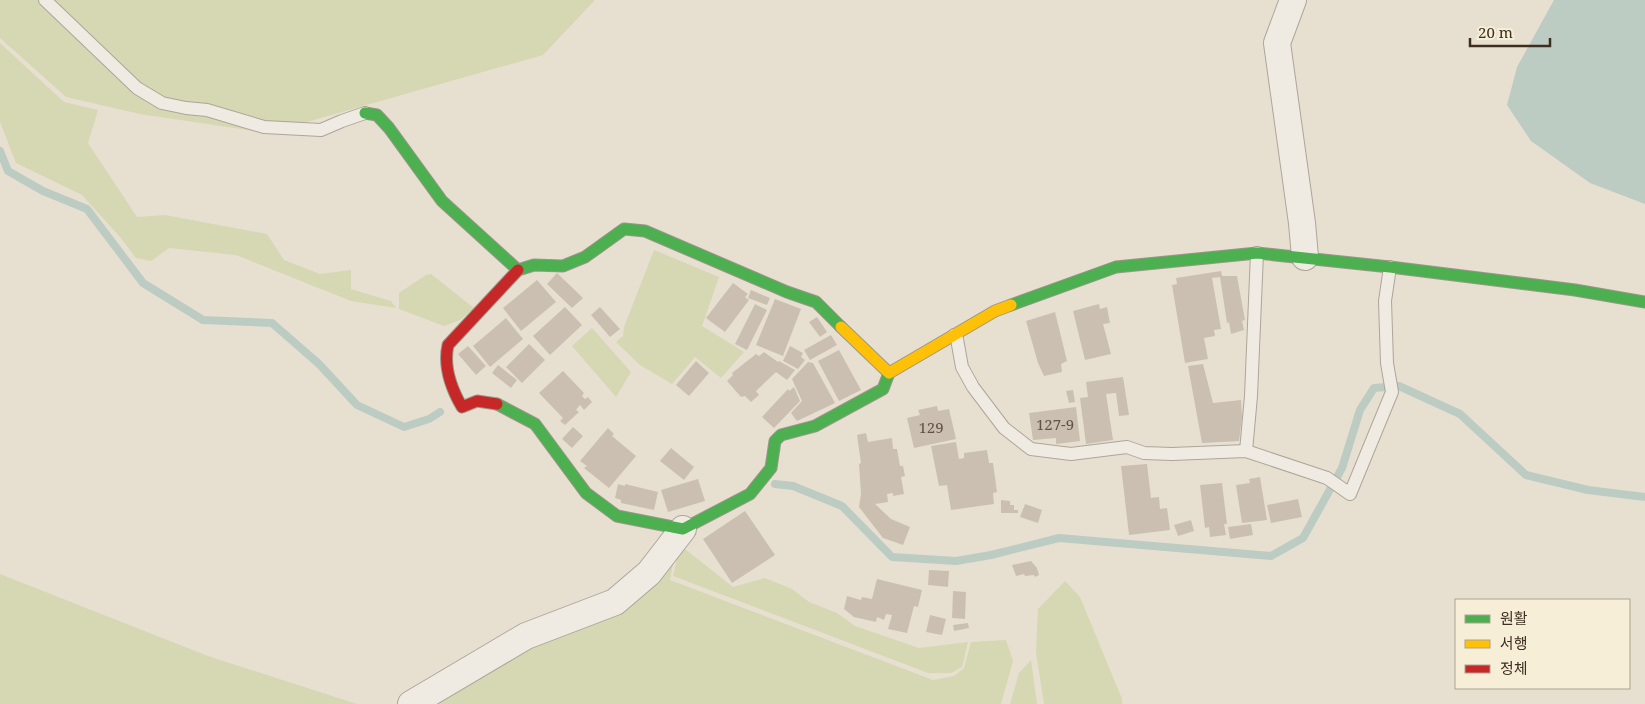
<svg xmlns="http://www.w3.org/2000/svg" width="1645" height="704" font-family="'Noto Serif','Noto Sans KR',serif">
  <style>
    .green { fill: #d6d7b3 }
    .water { fill: #bcccc2 }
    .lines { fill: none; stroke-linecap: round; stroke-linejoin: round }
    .stream { stroke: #bcccc2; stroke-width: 8 }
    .building { fill: #cbbfb2 }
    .lane-casing { stroke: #ada599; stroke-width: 14 }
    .street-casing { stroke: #ada599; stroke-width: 28 }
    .fast-casing { stroke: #9c958a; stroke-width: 13 }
    .slow-casing { stroke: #9c958a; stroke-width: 13 }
    .jam-casing { stroke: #9c958a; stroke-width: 13 }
    .lane { stroke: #efebe3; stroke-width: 12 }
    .street { stroke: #efebe3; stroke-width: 26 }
    .fast { stroke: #4caf50; stroke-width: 11 }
    .slow { stroke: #ffc107; stroke-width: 11 }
    .jam { stroke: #c62828; stroke-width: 11 }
    .labels { text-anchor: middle; stroke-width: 4; stroke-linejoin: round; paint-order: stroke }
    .number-label { font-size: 15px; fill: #605244 }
  </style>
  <rect width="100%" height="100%" fill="#e7e0d1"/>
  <g class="green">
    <path d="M0,0H595L543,55L268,133L140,114L66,97L0,38Z"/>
    <path d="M0,43L64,102L98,110L88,143L137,217L165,215L267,234L284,260L320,274L351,270V289L391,301L396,308L351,301L236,255L169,248L151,261L136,258L120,237L82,195L16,163L0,122Z"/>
    <path d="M654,250L719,277L702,326L744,352L721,378L695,357L672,384L640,365L616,342L623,336L624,327Z"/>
    <path d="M431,274L474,308L460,320L444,326L399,309V293L426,275Z"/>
    <path d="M592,328L631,372L616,397L572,346Z"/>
    <path d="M681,541L685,549L733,587L765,578L792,589L809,602L837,613L855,626L919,648L968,642L962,667L951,673H928L673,576Z"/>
    <path d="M677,544L670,580L933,680L954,676L964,668L971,642L1006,640L1013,661L1001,704H439L475,673L656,581Z"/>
    <path d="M0,574L208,656L357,704H0Z"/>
    <path d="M1065,581L1080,597L1122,699V704H1044L1036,652L1038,609Z"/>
    <path d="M1031,660L1037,704H1010L1019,673Z"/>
  </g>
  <path class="water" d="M1554,0H1645V204L1590,183L1531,141L1507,105L1517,67Z"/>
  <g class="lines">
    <g class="stream">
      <path d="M0,151L8,171L43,191L87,209L143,283L203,320L272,323L319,364L357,405L404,427L429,419L440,412"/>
      <path d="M775,484L793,486L842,506L892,557L956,561L991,555L1059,538L1271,556L1303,538L1342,468L1360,410L1374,388L1399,386L1460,414L1526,475L1588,490L1645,497"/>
    </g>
  </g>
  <g class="building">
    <path d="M1221,271L1222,276H1237L1245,320L1242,321L1244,330L1231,334L1229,322L1227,323L1220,277L1212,278L1221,329L1214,330L1215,336L1204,338L1208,359L1185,363L1172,285L1177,284L1176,278Z"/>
    <path d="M557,273L583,298L572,308L547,284Z"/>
    <path d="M537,280L556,302L521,331L503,308Z"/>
    <path d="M733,283L748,294L745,297L749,300L725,332L706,318Z"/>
    <path d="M751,290L770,298L767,305L748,298Z"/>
    <path d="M775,299L801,309L783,356L756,345Z"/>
    <path d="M755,304L767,310L747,350L735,344Z"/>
    <path d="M1099,304L1100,309L1107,307L1110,323L1103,324L1111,354L1085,360L1073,311Z"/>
    <path d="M565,307L582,325L550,355L533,336Z"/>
    <path d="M600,307L620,329L610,337L591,315Z"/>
    <path d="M1055,312L1067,361L1061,364L1062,372L1044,376L1038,363L1026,321Z"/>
    <path d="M817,317L827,332L820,337L809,322Z"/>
    <path d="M506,318L523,339L490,367L473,346Z"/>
    <path d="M831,335L837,345L810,360L804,350Z"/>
    <path d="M529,344L545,360L522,383L506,367Z"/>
    <path d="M468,346L486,366L476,375L458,354Z"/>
    <path d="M790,346L803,353L801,357L805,360L798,369L783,361Z"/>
    <path d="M839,350L861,390L839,401L818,361Z"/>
    <path d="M764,352L778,362L779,361L795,370L787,380L776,372L756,391L759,395L751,402L745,396L741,397L727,381L733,375L732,373L756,354L759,356Z"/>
    <path d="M696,361L709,373L689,396L676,385Z"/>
    <path d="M808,362L813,363L835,403L797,421L791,413L802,401L792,379Z"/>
    <path d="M1203,364L1213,403L1241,400L1242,417L1239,441L1202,443L1188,366Z"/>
    <path d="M498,365L517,380L511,388L492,373Z"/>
    <path d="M563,371L584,393L582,396L585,399L588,397L592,402L584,410L580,405L576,410L579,412L565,425L560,421L563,418L539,393Z"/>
    <path d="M1123,377L1129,415L1119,416L1116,393L1106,394L1113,440L1086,444L1080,398L1088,397L1086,382Z"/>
    <path d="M794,387L800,401L774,428L762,417L788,389L789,391Z"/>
    <path d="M1073,390L1075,402L1069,403L1066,391Z"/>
    <path d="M937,406L938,411L949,409L956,439L914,448L907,418L920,415L918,410Z"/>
    <path d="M1076,407L1080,441L1056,444V438L1033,440L1029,413Z"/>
    <path d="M573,427L583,436L572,448L562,439Z"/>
    <path d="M608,428L614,434L612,436L636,456L609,488L584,468L587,466L580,461Z"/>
    <path d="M866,433L868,442L892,438L893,449H897L900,466H903L905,476L901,477L904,494L893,496V493L887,494L888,502L875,504L891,519L910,527L903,545L883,538L859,507L861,494L859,464L861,463L857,435Z"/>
    <path d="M956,442L959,459L964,458V453L987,450L989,463H993L997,492L993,493L994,504L951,510L947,485L939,486L931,446Z"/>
    <path d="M671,448L694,467L684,480L660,461Z"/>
    <path d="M1147,464L1151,498L1159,497L1160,509L1167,508L1170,530L1129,535L1121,466Z"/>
    <path d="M1260,477L1267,520L1242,523L1236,485L1250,483L1249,479Z"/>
    <path d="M698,479L705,501L668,512L661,490Z"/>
    <path d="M1222,483L1227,524H1224L1226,535L1210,537L1209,527L1205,528L1200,485Z"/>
    <path d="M618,484L625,486V484L658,492L654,510L621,503V500L615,498Z"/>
    <path d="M1298,499L1302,517L1271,523L1267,505Z"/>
    <path d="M1001,500L1010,501V505H1014V510H1018V513H1001Z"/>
    <path d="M1025,504L1042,510L1038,523L1020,517Z"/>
    <path d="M745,511L775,555L732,583L703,539Z"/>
    <path d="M1191,520L1194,531L1178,536L1174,525Z"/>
    <path d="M1251,524L1253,535L1230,539L1228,527Z"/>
    <path d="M1031,561L1037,568L1039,575L1035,577L1034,575L1025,576L1024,574L1016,576L1012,565Z"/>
    <path d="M929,570L949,571L948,587L928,585Z"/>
    <path d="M877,579L922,590L918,607L914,606L907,633L888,629L892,615L886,614L884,620L877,617L876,622L854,617L844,609L847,596L861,600L862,597L872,599Z"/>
    <path d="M953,591L966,592L965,619L952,618Z"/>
    <path d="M930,615L946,619L942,635L926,632Z"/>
    <path d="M968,623L969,628L954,631L953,625Z"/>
  </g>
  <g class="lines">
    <defs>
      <g id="lane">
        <path d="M45,0L137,88L162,103L186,108L207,110L264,127L321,130L342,121L365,113"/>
        <path d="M954,335L957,339L962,367L973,387L1004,428L1031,449L1071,454L1127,447L1144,453L1172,454L1246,451L1327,478L1350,494L1392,392L1387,363L1385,301L1390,267"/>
        <path d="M1246,451L1251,396L1257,253"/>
      </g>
      <g id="street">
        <path d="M1293,0L1277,43L1302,223L1305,257"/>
        <path d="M411,704L526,636L615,602L649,573L683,529"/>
      </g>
      <g id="fast">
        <path d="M365,113L377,115L389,128L442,201L518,270L534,265L563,266L585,257L624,229L645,231L787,292L816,302L841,327"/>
        <path d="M1011,305L1116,267L1257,253L1390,267L1575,290L1645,302"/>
        <path d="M497,404L535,424L586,493L617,516L683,529L750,494L771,468L775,441L781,435L815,426L883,389L889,373"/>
      </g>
      <path id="slow" d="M841,327L889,373L995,311L1011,305"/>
      <path id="jam" d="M497,404L477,401L462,407C451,388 443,367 448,345L518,270"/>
    </defs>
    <use href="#lane" class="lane-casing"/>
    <use href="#street" class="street-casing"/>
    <use href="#fast" class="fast-casing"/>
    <use href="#slow" class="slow-casing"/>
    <use href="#jam" class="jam-casing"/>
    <use href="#lane" class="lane"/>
    <use href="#street" class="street"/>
    <use href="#fast" class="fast"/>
    <use href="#slow" class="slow"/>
    <use href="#jam" class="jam"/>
  </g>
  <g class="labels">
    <g class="number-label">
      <text x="1055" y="430">127-9</text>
      <text x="931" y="433">129</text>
    </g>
  </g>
  <rect x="1455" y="599" width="175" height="90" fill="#f7eed8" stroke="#ada18e"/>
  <rect x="1465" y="615" width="25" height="8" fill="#4caf50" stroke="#ada18e"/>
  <text x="1500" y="624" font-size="15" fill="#3d2e20">원활</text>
  <rect x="1465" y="640" width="25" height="8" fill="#ffc107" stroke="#ada18e"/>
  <text x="1500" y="649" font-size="15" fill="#3d2e20">서행</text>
  <rect x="1465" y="665" width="25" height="8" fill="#c62828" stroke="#ada18e"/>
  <text x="1500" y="674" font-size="15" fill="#3d2e20">정체</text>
  <path d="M1470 38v8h80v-8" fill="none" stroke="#3d2e20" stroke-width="2.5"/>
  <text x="1478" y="38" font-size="15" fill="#3d2e20" stroke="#f7eed8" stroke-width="4" paint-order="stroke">20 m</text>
</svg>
